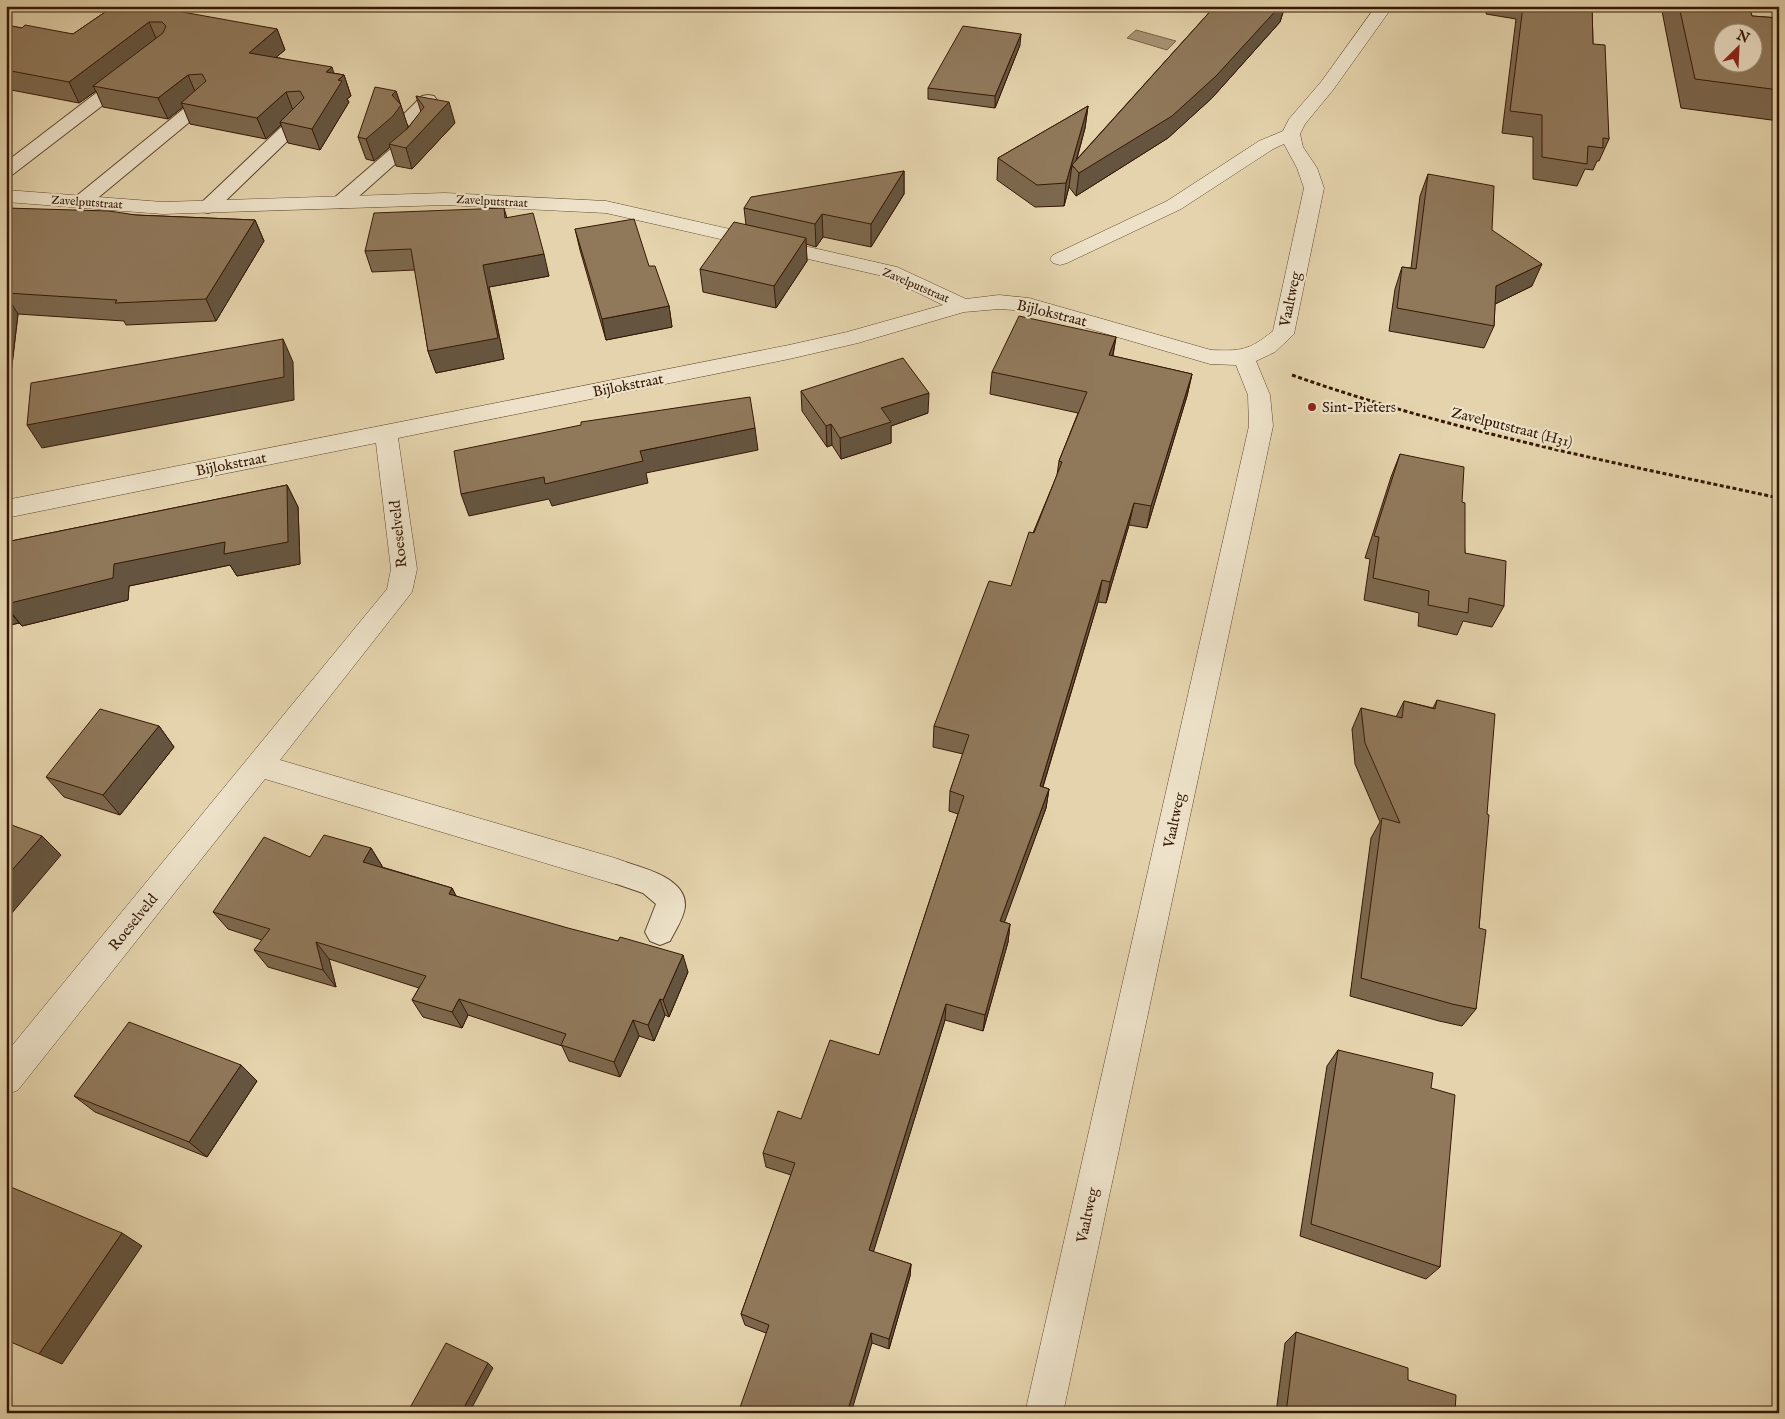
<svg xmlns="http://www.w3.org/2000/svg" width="1785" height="1419" font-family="'IM FELL English',serif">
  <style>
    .water { fill: #a89373; stroke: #7a6247 }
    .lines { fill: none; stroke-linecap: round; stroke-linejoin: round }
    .service-casing { stroke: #61472e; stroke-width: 2 }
    .minor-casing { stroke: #61472e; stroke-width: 1 }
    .path { stroke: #351804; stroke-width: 3; stroke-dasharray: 4 2.5; stroke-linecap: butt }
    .service { fill: #ede2c9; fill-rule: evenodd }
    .minor { fill: #ede2c9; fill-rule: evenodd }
    .wall { fill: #7c684e; stroke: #351804 }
    .shaded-wall { fill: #655540; stroke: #351804 }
    .building { fill: #90795b; stroke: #351804; fill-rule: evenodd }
    .poi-dot { fill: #8f2418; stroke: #ede2c9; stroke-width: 2 }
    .labels { text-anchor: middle; stroke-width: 4.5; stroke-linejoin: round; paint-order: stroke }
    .far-street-label { font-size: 12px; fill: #351804; stroke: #ede2c9 }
    .street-label { font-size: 15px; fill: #351804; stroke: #ede2c9 }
    .poi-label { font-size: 15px; fill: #351804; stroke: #ede2c9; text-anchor: start }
  </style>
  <rect width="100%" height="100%" fill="#e4d3ac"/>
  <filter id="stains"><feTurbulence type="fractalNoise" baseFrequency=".004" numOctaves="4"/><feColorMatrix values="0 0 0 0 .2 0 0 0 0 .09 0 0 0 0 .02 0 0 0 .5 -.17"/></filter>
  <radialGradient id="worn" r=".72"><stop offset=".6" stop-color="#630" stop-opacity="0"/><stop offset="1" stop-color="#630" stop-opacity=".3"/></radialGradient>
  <path class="water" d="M1136,30L1176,41L1167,50L1127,38Z"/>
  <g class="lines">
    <defs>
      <g id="service">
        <path d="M127,73L133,74L135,78L133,82L12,175L6,176V162L121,74Z"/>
        <path d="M428,95L434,96L437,100L420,117L429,127L413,148L348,206L341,208L334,206L332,202L334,198L401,140L410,127L401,117L422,96Z"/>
        <path d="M204,96L210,97L213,101L210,105L88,206L81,208L74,206L72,202L74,198L198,97Z"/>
        <path d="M301,113L307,114L310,118L307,122L215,211L208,213L201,211L199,207L201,203L295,114Z"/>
        <path d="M615,859C636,866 686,876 685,905C685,916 675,931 670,941L660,945L650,941L645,932L656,904L643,893L605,880L601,871L605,862Z"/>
      </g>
      <path id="minor" d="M1376,6H1393L1333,90L1305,124L1300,134L1303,147L1317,168L1324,188L1294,334L1275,352L1256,361L1270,395L1273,426L1063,1413H1025L1249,426L1248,395L1236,365L1210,364L1028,311L999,309L964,312L858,343L789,359L398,438L417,569L412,592L280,760L615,858L626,862L630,871L626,880L615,884L265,779L18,1090L6,1095V1053L387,589L391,569L376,443L6,518V500L789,345L847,332L943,305L883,276L606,213L445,205L163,214L6,202V190L163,202L445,193L606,201L897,267L966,299L999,295L1029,298L1211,350C1241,351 1248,351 1273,331L1304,188L1297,168L1284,144L1273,149L1181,209L1067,263L1060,265L1053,263L1050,259L1053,255L1167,201L1259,141L1283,131L1289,119L1321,82Z"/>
    </defs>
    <use href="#service" class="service-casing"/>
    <use href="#minor" class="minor-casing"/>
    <path class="path" d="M1292,375C1450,431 1616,463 1779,498"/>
    <use href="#service" class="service"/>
    <use href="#minor" class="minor"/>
  </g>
  <g class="wall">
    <path d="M114,6L277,29L285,50L276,57L333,73L344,75L351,96L347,99L349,102L320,150L288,143L281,125L266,139L190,124L183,107L168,119L103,107L96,91L79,103L6,89V25L22,28L73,34Z"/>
    <path d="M1215,6H1285L1280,22L1212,98L1168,138L1076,196L1069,187L1064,206L1035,207L997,180L998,158L1088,106L1085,128L1077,159Z"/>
    <path d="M1488,6H1592L1593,44L1609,139L1599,161H1597L1593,170L1585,169L1577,186L1533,179V137L1502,133L1516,19L1486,14Z"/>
    <path d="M1661,6H1749L1752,16L1779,18V121L1681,108Z"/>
    <path d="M1020,45L995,108L928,99V88Z"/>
    <path d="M396,91L408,127L405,131L421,112L416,96L455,123L412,169L396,166L390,147L374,161L366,159L358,137Z"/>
    <path d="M904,171V194L871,247L823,237L816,247L806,244L807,261L776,308L703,292L700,269L746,225L744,208Z"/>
    <path d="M1428,174L1492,230L1532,286L1495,304L1494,326L1484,348L1389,331L1395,289L1402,267L1411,268L1420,196Z"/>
    <path d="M6,208L136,215L255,220L264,241L216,321L126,325L124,321L18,314L6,416Z"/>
    <path d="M504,208L507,218L549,276L489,287L504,359L436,373L428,351L415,270L372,272L365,251Z"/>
    <path d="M575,229L649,266L669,306L672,327L606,340L580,250Z"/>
    <path d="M1116,337L1113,356L1192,374L1187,396L1147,528L1129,525L1106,603L1098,602L1043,787L1049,789L1046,808L1004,922L1010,924L1008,942L983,1031L945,1020L873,1252L911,1264L910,1276L889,1349L872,1343L766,1333L745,1325L741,1314L791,1175L766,1167L763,1153L801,1119L879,1055L958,814L949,811L950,791L963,754L933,747L934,726L1011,586L1057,475L1059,461L1078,413L990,394L992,372Z"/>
    <path d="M801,391L928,413L891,426V443L841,459L832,445L827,447L802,411Z"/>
    <path d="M1400,454L1462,502L1465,553L1504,606L1492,627L1463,621L1457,635L1418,626L1419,613L1364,600L1370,559L1365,558L1391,477Z"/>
    <path d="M287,485L298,507L300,564L237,576L230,565L129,586L128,600L22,626L19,623L6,626V542Z"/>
    <path d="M1437,700L1487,814L1479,928L1476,1009L1462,1026L1439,1021L1350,996L1371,838L1380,822L1355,764L1352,729L1361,708L1396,717L1404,701L1433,708Z"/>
    <path d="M159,726L174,747L120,815L64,797L46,777Z"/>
    <path d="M371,848L382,866V867L452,888L456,896L688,972L669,1017L665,1015L654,1041L639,1036L620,1077L569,1061L562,1046L468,1015L462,1028L423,1017L412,1000L419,988L329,959L336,987L268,967L254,950L262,940L228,929L213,912L310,857Z"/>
    <path d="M1338,1050L1431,1088L1440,1267L1426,1279L1300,1236L1327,1066Z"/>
    <path d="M241,1065L257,1081L207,1157L95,1112L74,1096Z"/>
    <path d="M1296,1332L1408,1380L1455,1413H1276L1285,1343Z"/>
  </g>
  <g class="shaded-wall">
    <path d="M1280,6H1285L1280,22L1212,98L1168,138L1076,196L1079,173Z"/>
    <path d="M149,22L158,43L93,86L96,91L79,103L69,82Z"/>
    <path d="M277,29L285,50L257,73L249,53Z"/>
    <path d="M1021,34L1020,45L995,108V96Z"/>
    <path d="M332,67L338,87V80L344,75L351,96L347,99L349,102L320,150L312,129L326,72Z"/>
    <path d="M188,75L197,96L181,103L183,107L168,119L158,98Z"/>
    <path d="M396,91L408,127L400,139L389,144L390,147L374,161L366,139L392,95Z"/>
    <path d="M286,92L294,113L280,122L281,125L266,139L257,118Z"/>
    <path d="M449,102L455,123L412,169L406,148Z"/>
    <path d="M1088,106L1085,128L1074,168L1072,165L1069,187L1064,206L1066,183Z"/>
    <path d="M904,171V194L871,247V224Z"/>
    <path d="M822,214L823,237L816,247L815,224Z"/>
    <path d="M255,220L264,241L216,321L206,299Z"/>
    <path d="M806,238L807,261L776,308L774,286Z"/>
    <path d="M544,254L549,276L489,287L504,359L436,373L428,351L483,265Z"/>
    <path d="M1542,264L1532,286L1487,308L1496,286Z"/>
    <path d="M6,295L18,314L6,416Z"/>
    <path d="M669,306L672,327L606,340L602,319Z"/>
    <path d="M1116,337L1112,359L1109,355Z"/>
    <path d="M283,339L293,362L294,400L42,448L27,425Z"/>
    <path d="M1192,374L1187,396L1147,528L1151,506Z"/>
    <path d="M929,393L928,413L891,426V443L841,459L840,438L881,408Z"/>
    <path d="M831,424L832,445L827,447L826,426Z"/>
    <path d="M755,428L758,450L646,473L648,483L552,506L549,499L469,516L461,494L640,451Z"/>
    <path d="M287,485L298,507L300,564L237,576L230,565L129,586L128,600L22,626L6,606V604L114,564Z"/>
    <path d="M1134,503L1129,525L1106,603L1110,582Z"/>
    <path d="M1102,580L1098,602L1037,806L1040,786Z"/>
    <path d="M6,607L19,623L6,626Z"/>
    <path d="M159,726L174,747L120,815L103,795Z"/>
    <path d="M1049,789L1046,808L998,940L1000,921Z"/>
    <path d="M42,836L61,855L6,920V877Z"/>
    <path d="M371,848L382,866L374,880L363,862Z"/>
    <path d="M452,888L461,906L449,894Z"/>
    <path d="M1010,924L1008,942L983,1031L985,1015Z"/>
    <path d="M316,942L329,959L336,987L323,970Z"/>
    <path d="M683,955L688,972L669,1017L663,1000Z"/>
    <path d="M459,999L468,1015L462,1028L452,1012Z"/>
    <path d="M660,999L665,1015L654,1041L648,1025Z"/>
    <path d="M946,1004L945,1020L870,1263L869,1250Z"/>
    <path d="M633,1020L639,1036L620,1077L614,1062Z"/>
    <path d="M241,1065L257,1081L207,1157L189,1142Z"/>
    <path d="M122,1233L142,1246L62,1364L39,1354Z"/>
    <path d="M911,1264L910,1276L889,1349V1339Z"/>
    <path d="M871,1333L872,1343L851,1413H847Z"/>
    <path d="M488,1363L493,1368L469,1413H461Z"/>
  </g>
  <g class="building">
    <path d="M114,6H149L277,29L249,53L332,67L326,72L344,75L338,80L342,81L312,129L280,122L304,98L300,91L286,92L257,118L181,103L206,81L202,74L188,75L158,98L93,86L163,33L166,26L162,22H149L69,82L6,70V25L22,28L25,25L73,34Z"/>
    <path d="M1215,6H1280L1216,76L1172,116L1079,173L1072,165Z"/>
    <path d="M1523,6H1592L1593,44L1605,45L1609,139L1603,138V148L1588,146L1587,164L1542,157V115L1510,111Z"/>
    <path d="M1679,6H1749L1752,16L1779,18V90L1695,79ZM1722,32H1752V62H1722Z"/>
    <path d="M963,26L1021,34L995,96L928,88Z"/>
    <path d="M375,87L396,91L392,95L401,105L393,116L366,139L358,137Z"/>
    <path d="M416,96L449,102L406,148L389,144L408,128L424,107Z"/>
    <path d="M1088,106L1066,183L1037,185L998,158Z"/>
    <path d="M904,171L871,224L822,214L815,224L744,208L751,197Z"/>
    <path d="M1428,174L1494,186L1492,230L1542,264L1496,286L1494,326L1397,308L1402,267L1416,269Z"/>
    <path d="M6,208L109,211L136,215L255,220L206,299L115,303L117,300L6,293Z"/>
    <path d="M504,208L505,218L533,213L544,254L483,265L498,338L428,351L411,249L365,251L374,213Z"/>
    <path d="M634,219L649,266H655L669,306L602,319L575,229Z"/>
    <path d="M734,222L806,238L774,286L700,269Z"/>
    <path d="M1019,316L1116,337L1109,355L1192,374L1151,506L1134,503L1110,582L1102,580L1040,786L1049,789L1000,921L1010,924L985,1015L946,1004L869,1250L911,1264L889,1339L871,1333L847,1413H738L769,1325L741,1314L795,1163L763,1153L778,1111L801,1119L830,1040L879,1055L964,796L950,791L969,735L934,726L989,581L1011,586L1029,532L1034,533L1062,462L1059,461L1087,392L992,372Z"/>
    <path d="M283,339L284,377L27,425L31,383Z"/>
    <path d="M903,358L929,393L881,408L891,422L840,438L831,424L826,426L801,391Z"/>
    <path d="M750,397L755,428L640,451L643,461L545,484L544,477L461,494L454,451L581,425V422Z"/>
    <path d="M1400,454L1464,467L1462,502L1465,503V553L1506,561L1504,606L1469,598L1468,613L1428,605L1429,591L1373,578L1379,537L1374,536Z"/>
    <path d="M287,485L288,542L224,554L225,542L114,564L113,578L6,604V542Z"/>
    <path d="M1437,700L1495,714L1487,814L1489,815L1479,928L1486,930L1476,1009L1452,1004L1361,978L1382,818L1400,823L1365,743L1361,708L1402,718L1404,701L1435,709Z"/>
    <path d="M100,709L159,726L103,795L46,777Z"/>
    <path d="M6,823L42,836L6,877Z"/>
    <path d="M324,835L371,848L363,862L452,888L449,894L568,928L618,941L620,937L683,955L663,1000L660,999L648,1025L633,1020L614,1062L561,1045L566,1034L459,999L452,1012L412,1000L426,976L316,942L323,970L254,950L270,929L213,912L264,837L310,857Z"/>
    <path d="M129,1022L241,1065L189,1142L74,1096Z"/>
    <path d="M1338,1050L1433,1073L1431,1088L1455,1095L1440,1267L1311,1224Z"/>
    <path d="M6,1185L122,1233L39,1354L6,1340Z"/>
    <path d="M1296,1332L1408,1368V1380L1456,1395L1455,1413H1286Z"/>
    <path d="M446,1343L488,1363L461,1413H407Z"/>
  </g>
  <circle class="poi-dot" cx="1312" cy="407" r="5"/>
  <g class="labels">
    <g class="far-street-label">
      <text transform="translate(492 201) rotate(3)" y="4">Zavelputstraat</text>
      <text transform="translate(87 202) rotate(4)" y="4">Zavelputstraat</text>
      <text transform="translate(916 285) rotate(23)" y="4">Zavelputstraat</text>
    </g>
    <g class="street-label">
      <text transform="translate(1290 299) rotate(-78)" y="5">Vaaltweg</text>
      <text transform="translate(1052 313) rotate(14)" y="5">Bijlokstraat</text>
      <text transform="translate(628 385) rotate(-11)" y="5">Bijlokstraat</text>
      <text transform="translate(1512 427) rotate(14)" y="5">Zavelputstraat (H31)</text>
      <text transform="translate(231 464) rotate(-11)" y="5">Bijlokstraat</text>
      <text transform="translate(398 534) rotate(-96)" y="5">Roeselveld</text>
      <text transform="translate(1174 820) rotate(-78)" y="5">Vaaltweg</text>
      <text transform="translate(133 922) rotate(-51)" y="5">Roeselveld</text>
      <text transform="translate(1087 1215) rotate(-78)" y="5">Vaaltweg</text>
    </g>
    <g class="poi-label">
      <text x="1322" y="412">Sint-Pieters</text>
    </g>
  </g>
  <rect width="1785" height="1419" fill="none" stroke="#e4d3ac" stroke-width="25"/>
  <rect x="8" y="8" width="1770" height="1404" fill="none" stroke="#351804" stroke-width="2.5"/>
  <rect x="12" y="12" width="1760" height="1394" fill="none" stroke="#351804"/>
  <g transform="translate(1738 48) rotate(24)"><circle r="24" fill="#ede2c9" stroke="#a3917a"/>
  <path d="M0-4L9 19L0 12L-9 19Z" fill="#8f2418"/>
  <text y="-8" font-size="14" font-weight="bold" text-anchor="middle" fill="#351804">N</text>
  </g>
  <rect width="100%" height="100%" filter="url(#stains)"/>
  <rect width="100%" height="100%" fill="url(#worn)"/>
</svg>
